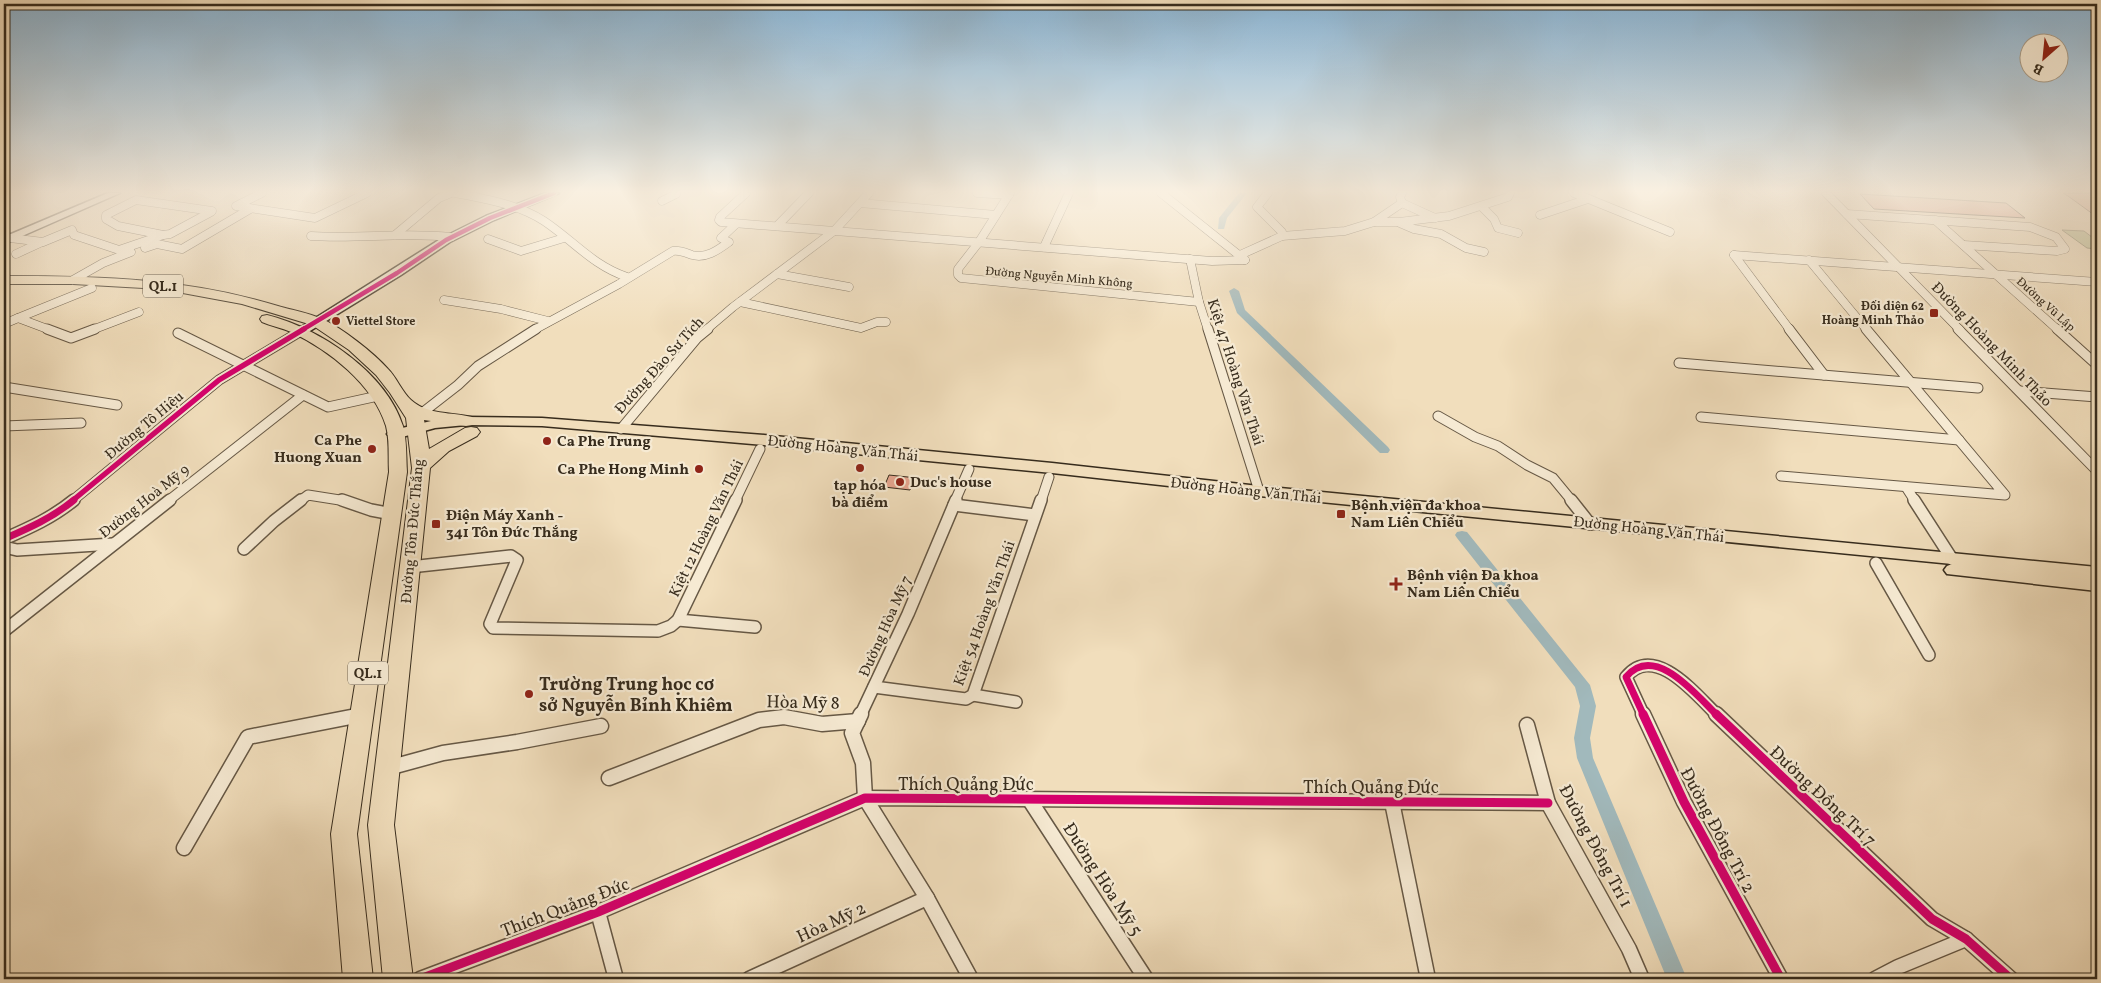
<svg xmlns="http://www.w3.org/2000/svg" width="2101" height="983" font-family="Vollkorn,serif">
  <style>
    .green { fill: #b9c191; stroke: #787657 }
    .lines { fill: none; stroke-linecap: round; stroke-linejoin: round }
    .canal { fill: #a1b9bc; fill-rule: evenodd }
    .building { fill: #e7a790; stroke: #372c1d }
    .street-far3-casing { stroke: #665845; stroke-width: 9 }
    .street-far2-casing { stroke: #665845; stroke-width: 11 }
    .street-far1-casing { stroke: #665845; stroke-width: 14 }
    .street-casing { stroke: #665845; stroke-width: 17 }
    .secondary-casing { stroke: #372c1d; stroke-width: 3 }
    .primary-casing { stroke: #372c1d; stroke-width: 3 }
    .highway-casing { stroke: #372c1d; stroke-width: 2 }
    .street-far3 { stroke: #f6ead3; stroke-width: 8 }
    .street-far2 { stroke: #f6ead3; stroke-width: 9 }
    .street-far1 { stroke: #f6ead3; stroke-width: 11 }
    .street { stroke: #f6ead3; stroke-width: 14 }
    .secondary { fill: #f6ead3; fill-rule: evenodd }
    .primary { fill: #f1debc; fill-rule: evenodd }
    .highway { fill: #f1debc; fill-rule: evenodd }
    .cycleway-far3-casing { stroke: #f6ead3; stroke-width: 7 }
    .cycleway-far2-casing { stroke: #f6ead3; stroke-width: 9 }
    .cycleway-far1-casing { stroke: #f6ead3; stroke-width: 10 }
    .cycleway-casing { stroke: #f6ead3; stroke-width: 12 }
    .cycleway-far3 { stroke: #d6006c; stroke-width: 4.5 }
    .cycleway-far2 { stroke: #d6006c; stroke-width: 5.5 }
    .cycleway-far1 { stroke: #d6006c; stroke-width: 7 }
    .cycleway { stroke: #d6006c; stroke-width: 9 }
    .poi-dot { fill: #8f2418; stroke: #f6ead3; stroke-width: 2 }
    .labels { text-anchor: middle; stroke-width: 4.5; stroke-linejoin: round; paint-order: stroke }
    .far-street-label { font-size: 12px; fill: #372c1d; stroke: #f6ead3 }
    .far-poi-label { font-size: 12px; font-weight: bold; fill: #372c1d; stroke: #f6ead3; text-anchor: end }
    .shield { fill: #f6ead3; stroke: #706554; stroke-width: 1 }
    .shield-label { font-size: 14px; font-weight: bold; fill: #372c1d }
    .street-label { font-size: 15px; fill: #372c1d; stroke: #f6ead3 }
    .poi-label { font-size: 15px; font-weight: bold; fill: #372c1d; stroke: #f6ead3; text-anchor: start }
    .near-poi-label { font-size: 18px; font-weight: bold; fill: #372c1d; stroke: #f6ead3; text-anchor: start }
    .near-street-label { font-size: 18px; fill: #372c1d; stroke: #f6ead3 }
  </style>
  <rect width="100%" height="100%" fill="#f1debc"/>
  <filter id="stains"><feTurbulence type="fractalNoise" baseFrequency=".004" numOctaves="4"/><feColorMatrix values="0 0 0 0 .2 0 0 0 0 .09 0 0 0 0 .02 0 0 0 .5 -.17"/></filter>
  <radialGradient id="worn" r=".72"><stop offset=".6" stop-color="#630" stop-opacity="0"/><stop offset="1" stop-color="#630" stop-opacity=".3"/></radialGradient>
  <path class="green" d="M2062,230L2084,231L2097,241V249L2087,248Z"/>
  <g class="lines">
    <g class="canal">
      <path d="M1239,193H1247L1227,218L1224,229H1218L1219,218Z"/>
      <path d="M1234,288L1239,291L1245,310L1388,447L1390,450L1388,453H1380L1237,313L1229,291Z"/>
      <path d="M1462,531L1467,532L1590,685L1596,706L1590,738L1593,758L1687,979H1667L1577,758L1574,738L1580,706L1575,687L1457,538L1455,535L1457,532Z"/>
    </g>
  </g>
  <g class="building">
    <path d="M2063,193H2097V217L2068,196Z"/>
    <path d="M1860,194L2006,203L2025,218L1874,209Z"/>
    <path d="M889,475L917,478L910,490L884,487Z"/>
  </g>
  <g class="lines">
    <defs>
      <g id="street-far3">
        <path d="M262,193L236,206L315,218L367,193"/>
        <path d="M455,193C485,199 518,204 544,221C574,241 592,265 627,277"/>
        <path d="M746,193L720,217L719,220L721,222L1212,261L1245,260"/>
        <path d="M977,193L1009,195"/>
        <path d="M1010,193L979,242L958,269V275L961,278L1199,302"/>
        <path d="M1161,193L1245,260"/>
        <path d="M1402,193L1400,197L1402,203L1435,218"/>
        <path d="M1574,193L1670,232"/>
        <path d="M1826,193L1960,330"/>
        <path d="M662,201L676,194"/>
        <path d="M860,203L996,215"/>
        <path d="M1481,206L1494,219L1498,228L1518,233"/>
        <path d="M1847,214L2030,227L2056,237L2065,249L2057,251L1964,245"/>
        <path d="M1540,215L1588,199"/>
        <path d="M1935,220L2058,330"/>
        <path d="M1374,222L1402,203"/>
        <path d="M1400,223L1414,229L1441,234L1466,248L1484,252"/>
        <path d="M777,226L809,193"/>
        <path d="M163,235L170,234L211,212"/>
        <path d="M395,235L439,198L451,193"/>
        <path d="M311,236C358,239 404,232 451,237"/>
        <path d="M1282,236L1345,231L1374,222H1399L1449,216L1508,197L1510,193"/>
        <path d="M10,238L43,242L72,230L74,235L125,252"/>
        <path d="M488,239L521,251L564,238"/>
        <path d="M1044,247L1069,193"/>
        <path d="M145,248L157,244L182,249L250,209"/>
        <path d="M119,250L163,235L118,226L106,219V215L136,200L212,211"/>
        <path d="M16,254L42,242"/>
        <path d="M1240,255L1282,236V232L1257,207L1268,193"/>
        <path d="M1734,255L2097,282"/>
        <path d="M1734,255L1790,330"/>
        <path d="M1190,259L1199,302L1208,330"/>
        <path d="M1809,260L1867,330"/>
        <path d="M777,274L849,287"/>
        <path d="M73,280L103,263L131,252"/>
        <path d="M444,300L501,309L548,321"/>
        <path d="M740,302L861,328L877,322H886"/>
        <path d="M18,318L92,288"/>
        <path d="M4,324L18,318L50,330"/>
        <path d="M92,330L139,312"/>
        <path d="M534,330L619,284L673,251C680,250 686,253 692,255C706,259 718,250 729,242L721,238L736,224"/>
        <path d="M706,330L733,307L834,231L869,193"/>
      </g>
      <g id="street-far2">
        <path d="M47,329L71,338L95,329"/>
        <path d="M1208,329L1259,491"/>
        <path d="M1789,329L1824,375"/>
        <path d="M1958,329L2097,471"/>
        <path d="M2057,329L2097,365"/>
        <path d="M178,333L328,407L378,396"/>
        <path d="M1679,363L1978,388"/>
        <path d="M4,387L117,405"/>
        <path d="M2020,391L2097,397"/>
        <path d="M422,413L458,385L478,366L536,329"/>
        <path d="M1438,416L1475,437L1498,446L1527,465L1553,478L1572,501"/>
        <path d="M1701,417L1959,440"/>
        <path d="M4,426L81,423"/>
        <path d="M621,429L697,338L708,329"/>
        <path d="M1781,476L2005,495L1866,329"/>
        <path d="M1906,487L1915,501"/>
        <path d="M72,501L219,380L301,331"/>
        <path d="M168,501L303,395"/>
        <path d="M300,501L308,495L346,501"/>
        <path d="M735,501L760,449"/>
        <path d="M955,501L969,469"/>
        <path d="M1041,501L1049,477"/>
      </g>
      <g id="street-far1">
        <path d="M342,500L371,510L392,514"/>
        <path d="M1571,500L1590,524"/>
        <path d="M1914,500L1952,559"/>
        <path d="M954,505L1035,515"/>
        <path d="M4,539C29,528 52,518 74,500"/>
        <path d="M4,547L17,550L113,544"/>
        <path d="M244,549L274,521L301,500"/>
        <path d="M1876,563L1929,655"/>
        <path d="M410,567L511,556L517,560L490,624L493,628L658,631L671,626L678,620L736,500"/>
        <path d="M678,620L755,627"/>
        <path d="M4,631L170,500"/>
        <path d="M874,687L966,699L973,695L1041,500"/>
        <path d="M973,695L1016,702"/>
        <path d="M358,716L361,715"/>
        <path d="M860,716L908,614L956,500"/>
        <path d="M1644,716L1626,677C1655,642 1697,696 1718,716"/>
      </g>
      <g id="street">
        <path d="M861,714L852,733L863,763L865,798L927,898L971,979"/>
        <path d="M1643,714L1684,802L1781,979"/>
        <path d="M1716,714L1932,919L1966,939L2011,979"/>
        <path d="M1527,725L1548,803L1629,949L1642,979"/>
        <path d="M388,768L443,753L517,742L601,726"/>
        <path d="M609,778L759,720L784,717L822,724L858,721"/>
        <path d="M1029,799L1146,979"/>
        <path d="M1392,802L1428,979"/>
        <path d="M184,848L248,737L361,715"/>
        <path d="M598,912L616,979"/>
        <path d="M420,979L598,912L865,798L1548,803"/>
        <path d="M749,979L927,898"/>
        <path d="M1875,979L1898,967L1966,939"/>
      </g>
      <g id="secondary">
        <path d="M108,193H120L4,244V237Z"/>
        <path d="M546,193H559L494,220L450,242L401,275L305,334H297L295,331L442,238L486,216Z"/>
      </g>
      <path id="primary" d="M466,417L542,418L764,435L1052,463L1259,486L2097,567V579L2006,570L2097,579V591L1947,574L1944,570L1947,566L1952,564L1259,496L1052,473L764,445L542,426L466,425L435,428L395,439L390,437L387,434L390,431L435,420Z"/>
      <g id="highway">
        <path d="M4,276C99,276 187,278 278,306C292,310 309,313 322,319C342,328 374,353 388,369C397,378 402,392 411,400C427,415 452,412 472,417L475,421L472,425L466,426L424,420L429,449L465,428L471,427L477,428L480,432L477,436L449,451L430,468L394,825L413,979H383L368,825L412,468L406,418L390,393L376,375L349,350L312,325L242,304L161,289L73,284H4Z"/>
        <path d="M267,315C319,328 386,372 403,426C407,441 406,457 407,472L357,834L373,979H343L331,834L389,472C388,457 390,441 386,426C373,384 329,350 291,332C282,328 271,326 262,322L260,319L262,316Z"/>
      </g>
    </defs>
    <use href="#street-far3" class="street-far3-casing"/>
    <use href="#street-far2" class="street-far2-casing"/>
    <use href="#street-far1" class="street-far1-casing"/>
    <use href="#street" class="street-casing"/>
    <use href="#secondary" class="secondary-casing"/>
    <use href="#primary" class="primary-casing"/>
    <use href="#highway" class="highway-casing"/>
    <use href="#street-far3" class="street-far3"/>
    <use href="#street-far2" class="street-far2"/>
    <use href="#street-far1" class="street-far1"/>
    <use href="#street" class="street"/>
    <use href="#secondary" class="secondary"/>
    <use href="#primary" class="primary"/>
    <use href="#highway" class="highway"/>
    <defs>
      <path id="cycleway-far3" d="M302,330L397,273L446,240L490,218L554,193"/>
      <path id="cycleway-far2" d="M72,501L219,380L304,329"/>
      <g id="cycleway-far1">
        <path d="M4,539C29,528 52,518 74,500"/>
        <path d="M1644,716L1626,677C1655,642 1697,696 1718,716"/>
      </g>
      <g id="cycleway">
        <path d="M1643,714L1684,802L1781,979"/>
        <path d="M1716,714L1932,919L1966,939L2011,979"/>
        <path d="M420,979L598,912L865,798L1548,803"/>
      </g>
    </defs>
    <use href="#cycleway-far3" class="cycleway-far3-casing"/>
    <use href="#cycleway-far2" class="cycleway-far2-casing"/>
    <use href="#cycleway-far1" class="cycleway-far1-casing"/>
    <use href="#cycleway" class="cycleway-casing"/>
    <use href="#cycleway-far3" class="cycleway-far3"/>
    <use href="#cycleway-far2" class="cycleway-far2"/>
    <use href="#cycleway-far1" class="cycleway-far1"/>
    <use href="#cycleway" class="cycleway"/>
  </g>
  <linearGradient id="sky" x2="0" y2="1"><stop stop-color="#8bb6d6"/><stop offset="0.58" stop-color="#f9f0e1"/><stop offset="1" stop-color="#f9f0e1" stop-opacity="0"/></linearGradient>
  <rect width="2101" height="330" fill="url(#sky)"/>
  <g class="poi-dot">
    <rect x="1929" y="308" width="10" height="10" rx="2.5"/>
    <circle cx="336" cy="321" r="5"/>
    <circle cx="547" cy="441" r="5"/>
    <circle cx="372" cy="449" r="5"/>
    <circle cx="860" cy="468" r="5"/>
    <circle cx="699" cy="469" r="5"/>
    <circle cx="900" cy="482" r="5"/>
    <rect x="1336" y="509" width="10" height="10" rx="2.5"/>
    <rect x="431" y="519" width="10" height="10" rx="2.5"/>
    <path d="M1393.5 576.5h5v5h5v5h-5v5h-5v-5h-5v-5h5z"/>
    <circle cx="529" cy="694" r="5"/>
  </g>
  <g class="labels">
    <g class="far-street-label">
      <text transform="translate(1059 277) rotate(5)" y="4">Đường Nguyễn Minh Không</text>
      <text transform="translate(2046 304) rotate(42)" y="4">Đường Vũ Lập</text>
    </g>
    <g class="far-poi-label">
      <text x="1924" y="310">Đối diện 62<tspan x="1924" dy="14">Hoàng Minh Thảo</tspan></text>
      <text x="346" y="325" text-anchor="start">Viettel Store</text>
    </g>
    <g class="shield">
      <rect x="143" y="274.5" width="40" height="23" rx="4"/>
      <rect x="348" y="661.5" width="40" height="23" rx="4"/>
    </g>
    <g class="shield-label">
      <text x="163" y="291">QL.1</text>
      <text x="368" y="678">QL.1</text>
    </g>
    <g class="street-label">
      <text transform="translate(1992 344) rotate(46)" y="5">Đường Hoàng Minh Thảo</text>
      <text transform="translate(659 365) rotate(-48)" y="5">Đường Đào Sư Tích</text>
      <text transform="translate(1236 372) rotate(72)" y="5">Kiệt 47 Hoàng Văn Thái</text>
      <text transform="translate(144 425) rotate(-40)" y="5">Đường Tô Hiệu</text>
      <text transform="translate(843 448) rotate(6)" y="5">Đường Hoàng Văn Thái</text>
      <text transform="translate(1246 490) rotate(6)" y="5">Đường Hoàng Văn Thái</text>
      <text transform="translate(144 501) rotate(-38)" y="5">Đường Hoà Mỹ 9</text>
      <text transform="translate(706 528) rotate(-64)" y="5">Kiệt 12 Hoàng Văn Thái</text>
      <text transform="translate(1649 529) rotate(6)" y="5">Đường Hoàng Văn Thái</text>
      <text transform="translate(412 531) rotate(-85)" y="5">Đường Tôn Đức Thắng</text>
      <text transform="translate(984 613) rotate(-70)" y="5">Kiệt 54 Hoàng Văn Thái</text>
      <text transform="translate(885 626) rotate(-66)" y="5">Đường Hòa Mỹ 7</text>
    </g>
    <g class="poi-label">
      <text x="362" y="445" text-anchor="end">Ca Phe<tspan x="362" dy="17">Huong Xuan</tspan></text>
      <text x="557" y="446">Ca Phe Trung</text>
      <text x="689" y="474" text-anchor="end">Ca Phe Hong Minh</text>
      <text x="910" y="487">Duc's house</text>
      <text x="860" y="490" text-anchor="middle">tạp hóa<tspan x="860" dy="17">bà điểm</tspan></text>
      <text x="1351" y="510">Bệnh viện đa khoa<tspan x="1351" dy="17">Nam Liên Chiểu</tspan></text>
      <text x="446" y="520">Điện Máy Xanh -<tspan x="446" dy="17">341 Tôn Đức Thắng</tspan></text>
      <text x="1407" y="580">Bệnh viện Đa khoa<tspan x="1407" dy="17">Nam Liên Chiểu</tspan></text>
    </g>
    <g class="near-poi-label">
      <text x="539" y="690">Trường Trung học cơ<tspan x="539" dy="21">sở Nguyễn Bỉnh Khiêm</tspan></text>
    </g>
    <g class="near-street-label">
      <text transform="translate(803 702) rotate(1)" y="6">Hòa Mỹ 8</text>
      <text x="966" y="790">Thích Quảng Đức</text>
      <text x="1371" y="793">Thích Quảng Đức</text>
      <text transform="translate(1823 796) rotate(43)" y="6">Đường Đồng Trí 7</text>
      <text transform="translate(1718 830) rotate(62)" y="6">Đường Đồng Trí 2</text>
      <text transform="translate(1596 846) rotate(62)" y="6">Đường Đồng Trí 1</text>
      <text transform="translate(1103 879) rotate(57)" y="6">Đường Hòa Mỹ 5</text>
      <text transform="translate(565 907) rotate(-21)" y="6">Thích Quảng Đức</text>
      <text transform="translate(831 922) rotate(-25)" y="6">Hòa Mỹ 2</text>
    </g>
  </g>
  <rect width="2101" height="983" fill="none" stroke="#f1debc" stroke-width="20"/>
  <rect x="5" y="5" width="2091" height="973" fill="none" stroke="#372c1d" stroke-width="2.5"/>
  <rect x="10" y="10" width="2081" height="963" fill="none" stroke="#372c1d"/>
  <g transform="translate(2044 58) rotate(207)"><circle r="24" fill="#f6ead3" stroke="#aa9e8a"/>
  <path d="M0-4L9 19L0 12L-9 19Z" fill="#8f2418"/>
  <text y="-8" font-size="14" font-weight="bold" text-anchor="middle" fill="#372c1d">B</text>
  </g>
  <rect width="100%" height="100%" filter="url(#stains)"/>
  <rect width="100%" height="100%" fill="url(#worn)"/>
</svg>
